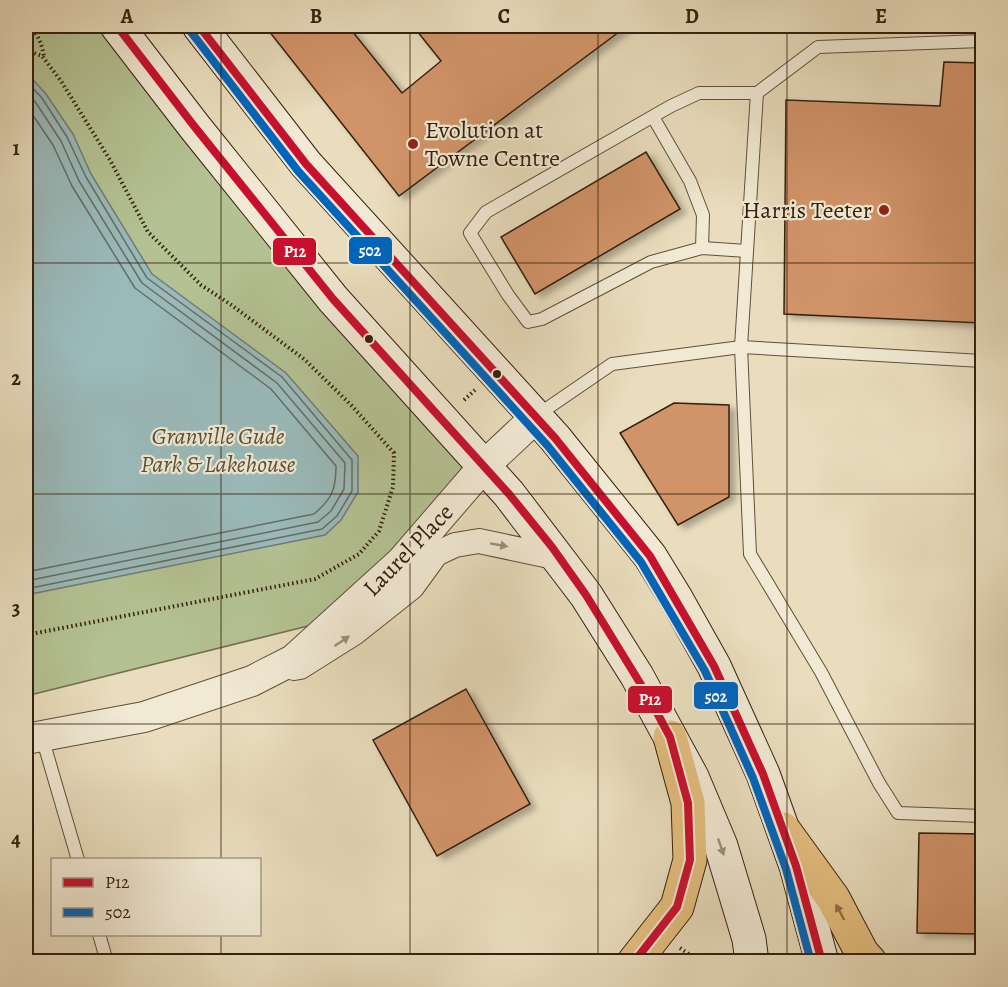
<svg xmlns="http://www.w3.org/2000/svg" width="1008" height="987" font-family="Alegreya,serif">
  <style>
    .green { fill: #b4c293; stroke: #747151; stroke-width: 1.5 }
    .water { fill: #9ababa; stroke: #717c76; stroke-width: 1.5 }
    .lines { fill: none; stroke-linecap: round; stroke-linejoin: round }
    .shore { stroke: #666d64; stroke-width: 1.5 }
    .building { fill: #d19368; stroke: #33200f; stroke-width: 1.5; filter: url(#shadow) }
    .service-casing { stroke: #604f3a; stroke-width: 14 }
    .minor-casing { stroke: #604f3a; stroke-width: 26 }
    .tertiary-casing { stroke: #604f3a; stroke-width: 32 }
    .secondary-casing { stroke: #33200f; stroke-width: 35 }
    .primary-casing { stroke: #33200f; stroke-width: 35 }
    .path { stroke: #33200f; stroke-width: 4; stroke-dasharray: 1.5 3; stroke-linecap: butt }
    .service { stroke: #f1e9d4; stroke-width: 12 }
    .minor { stroke: #f1e9d4; stroke-width: 24 }
    .tertiary { stroke: #f1e9d4; stroke-width: 30 }
    .secondary { stroke: #f1e9d4; stroke-width: 33 }
    .primary { stroke: #e4be7e; stroke-width: 33 }
    .bus-1-casing { stroke: #f1e9d4; stroke-width: 12 }
    .bus-2-casing { stroke: #f1e9d4; stroke-width: 12 }
    .bus-1 { stroke: #c8102e; stroke-width: 8 }
    .bus-2 { stroke: #0065bd; stroke-width: 8 }
    .oneway { fill: #9c8f7b }
    .oneway2 { fill: #8c6f46 }
    .grid { fill: none; stroke: #33200f; stroke-width: 1.5; stroke-opacity: 0.55 }
    .poi-dot { fill: #8f2418; stroke: #f1e9d4; stroke-width: 2 }
    .bus-dot { fill: #33200f; stroke: #f1e9d4; stroke-width: 2 }
    .labels { text-anchor: middle; stroke-width: 4.5; stroke-linejoin: round; paint-order: stroke }
    .poi-label { font-size: 24px; fill: #33200f; stroke: #f1e9d4; text-anchor: start }
    .park-label { font-size: 24px; font-style: italic; fill: #5a5137; stroke: #f1e9d4 }
    .street-label { font-size: 24px; fill: #33200f; stroke: #f1e9d4 }
    .line-badge { stroke: #f1e9d4; stroke-width: 2 }
    .badge-label { font-size: 16px; text-anchor: middle; font-weight: bold; fill: #fff }
    .neatline { fill: none; stroke: #33200f; stroke-width: 2 }
    .grid-label { font-size: 20px; text-anchor: middle; font-weight: bold; fill: #33200f }
  </style>
  <defs>
    <filter id="shadow"><feDropShadow dx="6" dy="4" stdDeviation="3" flood-color="#0004"/></filter>
  </defs>
  <rect width="100%" height="100%" fill="#e9ddbd"/>
  <filter id="stains"><feTurbulence type="fractalNoise" baseFrequency=".00333" numOctaves="4"/><feColorMatrix values="0 0 0 0 .2 0 0 0 0 .09 0 0 0 0 .02 0 0 0 .5 -.17"/></filter>
  <radialGradient id="worn" r=".72"><stop offset=".6" stop-color="#630" stop-opacity="0"/><stop offset="1" stop-color="#630" stop-opacity=".3"/></radialGradient>
  <path class="green" d="M26,26H122L484,466L340,618L26,696Z"/>
  <path class="water" d="M26,72L46,94L73,134L91,174L152,274L286,373L358,456V492L341,520L325,535L26,595Z"/>
  <g class="lines">
    <g class="shore">
      <path d="M26,81L42,98L67,137L86,177L147,278L282,377L352,460V491L337,516L322,529L26,589"/>
      <path d="M26,92L36,103L61,141L79,181L142,283L277,383L345,463L344,489L331,511L318,522L26,581"/>
      <path d="M26,105L53,145L72,186L135,288L271,389L336,466C336,489 332,499 314,514L26,572"/>
    </g>
  </g>
  <g class="building">
    <path d="M265,26H348L402,93L441,61L413,26H627L399,196Z"/>
    <path d="M944,62L982,63V323L784,314L786,100L940,106Z"/>
    <path d="M646,152L680,209L535,294L501,237Z"/>
    <path d="M674,403L729,405V497L678,525L620,433Z"/>
    <path d="M466,689L530,804L437,856L373,740Z"/>
    <path d="M919,833L982,834V934L917,933Z"/>
  </g>
  <g class="lines">
    <defs>
      <g id="service">
        <path d="M982,41L818,47L757,93L741,347L750,554L821,672L879,783L898,813L982,816"/>
        <path d="M653,117L690,181L703,215L702,248"/>
        <path d="M747,251L702,248L651,262L542,319L528,322L508,295L470,233L486,212L671,106L699,93H757"/>
        <path d="M536,416L612,364L741,347L982,361"/>
        <path d="M42,737L78,860"/>
        <path d="M99,934L107,962"/>
      </g>
      <path id="minor" d="M294,668L300,667L354,633L412,587L436,554L455,545L479,541L559,558"/>
      <path id="tertiary" d="M26,739L144,717L252,681L293,660L402,561L484,466L536,417"/>
      <g id="secondary">
        <path d="M117,26L194,126L333,299L509,494L586,595L637,676L692,777L721,846L749,939L752,962"/>
        <path d="M199,26L306,164L555,438L650,556L677,600L714,666L763,774L796,866L822,962"/>
      </g>
      <g id="primary">
        <path d="M783,829L833,898L862,953L870,962"/>
        <path d="M634,962L677,907L690,860L688,803L670,737"/>
      </g>
    </defs>
    <use href="#service" class="service-casing"/>
    <use href="#minor" class="minor-casing"/>
    <use href="#tertiary" class="tertiary-casing"/>
    <use href="#secondary" class="secondary-casing"/>
    <use href="#primary" class="primary-casing"/>
    <g class="path">
      <path d="M30,26C38,35 42,44 44,57"/>
      <path d="M26,50L42,56L61,81L110,160L148,232L201,285L230,304L304,359L352,406L394,453L393,487L379,531L359,554L315,579L26,635"/>
      <path d="M464,400L475,390"/>
      <path d="M680,948L700,962"/>
    </g>
    <use href="#service" class="service"/>
    <use href="#minor" class="minor"/>
    <use href="#tertiary" class="tertiary"/>
    <use href="#secondary" class="secondary"/>
    <use href="#primary" class="primary"/>
    <defs>
      <g id="bus-1">
        <path d="M117,26L194,126L333,299L509,494L552,547L586,595L648,696L670,737L688,803L690,860L677,907L634,962"/>
        <path d="M199,26L306,164L555,438L650,556L714,666L763,774L796,866L822,962"/>
      </g>
      <path id="bus-2" d="M191,32L298,171L547,445L641,562L705,671L753,778L786,869L811,962"/>
    </defs>
    <use href="#bus-1" class="bus-1-casing"/>
    <use href="#bus-2" class="bus-2-casing"/>
    <use href="#bus-1" class="bus-1"/>
    <use href="#bus-2" class="bus-2"/>
  </g>
  <defs><path id="oneway-solid" d="M-6-.8H1V-3.2L6.5 0L1 3.2V.8H-6Z" transform="scale(1.5)"/></defs>
  <g class="oneway">
    <use href="#oneway-solid" transform="translate(499 545) rotate(10)"/>
    <use href="#oneway-solid" transform="translate(342 641) rotate(-34)"/>
    <use href="#oneway-solid" transform="translate(721 847) rotate(71)"/>
  </g>
  <use class="oneway2" href="#oneway-solid" transform="translate(840 912) rotate(-118)"/>
  <path class="grid" d="M221,26V860M410,26V962M598,26V962M787,26V962M26,263H982M26,494H982M26,724H982M221,934V962"/>
  <g class="poi-dot">
    <circle cx="413" cy="144" r="6"/>
    <circle cx="884" cy="210" r="6"/>
  </g>
  <g class="bus-dot">
    <circle cx="369" cy="339" r="5"/>
    <circle cx="497" cy="374" r="5"/>
  </g>
  <g class="labels">
    <g class="poi-label">
      <text x="425" y="138">Evolution at<tspan x="425" dy="28">Towne Centre</tspan></text>
      <text x="872" y="218" text-anchor="end">Harris Teeter</text>
    </g>
    <g class="park-label">
      <text x="218" y="444">Granville Gude<tspan x="218" dy="28">Park &amp; Lakehouse</tspan></text>
    </g>
    <g class="street-label">
      <text transform="translate(408 550) rotate(-46)" y="8">Laurel Place</text>
    </g>
  </g>
  <g class="line-badge">
    <rect x="348" y="236" width="45" height="29" rx="6" fill="#0065bd"/>
    <rect x="272" y="237" width="45" height="29" rx="6" fill="#c8102e"/>
    <rect x="693" y="681" width="46" height="29" rx="6" fill="#0065bd"/>
    <rect x="627" y="685" width="46" height="29" rx="6" fill="#c8102e"/>
  </g>
  <g class="badge-label">
    <text x="370" y="256">502</text>
    <text x="295" y="257">P12</text>
    <text x="716" y="702">502</text>
    <text x="650" y="705">P12</text>
  </g>
  <rect width="1008" height="987" fill="none" stroke="#e9ddbd" stroke-width="66"/>
  <rect x="51" y="858" width="210" height="78" fill="#f1e9d4" stroke="#a59985" stroke-width="1.5"/>
  <rect x="63" y="878" width="30" height="9" fill="#c8102e" stroke="#a59985" stroke-width="1.5"/>
  <text x="105" y="888" font-size="18" fill="#33200f">P12</text>
  <rect x="63" y="908" width="30" height="9" fill="#0065bd" stroke="#a59985" stroke-width="1.5"/>
  <text x="105" y="918" font-size="18" fill="#33200f">502</text>
  <rect x="33" y="33" width="942" height="921" class="neatline"/>
  <g class="grid-label">
    <text x="127" y="23">A</text>
    <text x="316" y="23">B</text>
    <text x="504" y="23">C</text>
    <text x="692" y="23">D</text>
    <text x="881" y="23">E</text>
    <text x="16" y="155">1</text>
    <text x="16" y="385">2</text>
    <text x="16" y="615">3</text>
    <text x="16" y="846">4</text>
  </g>
  <rect width="100%" height="100%" filter="url(#stains)"/>
  <rect width="100%" height="100%" fill="url(#worn)"/>
</svg>
